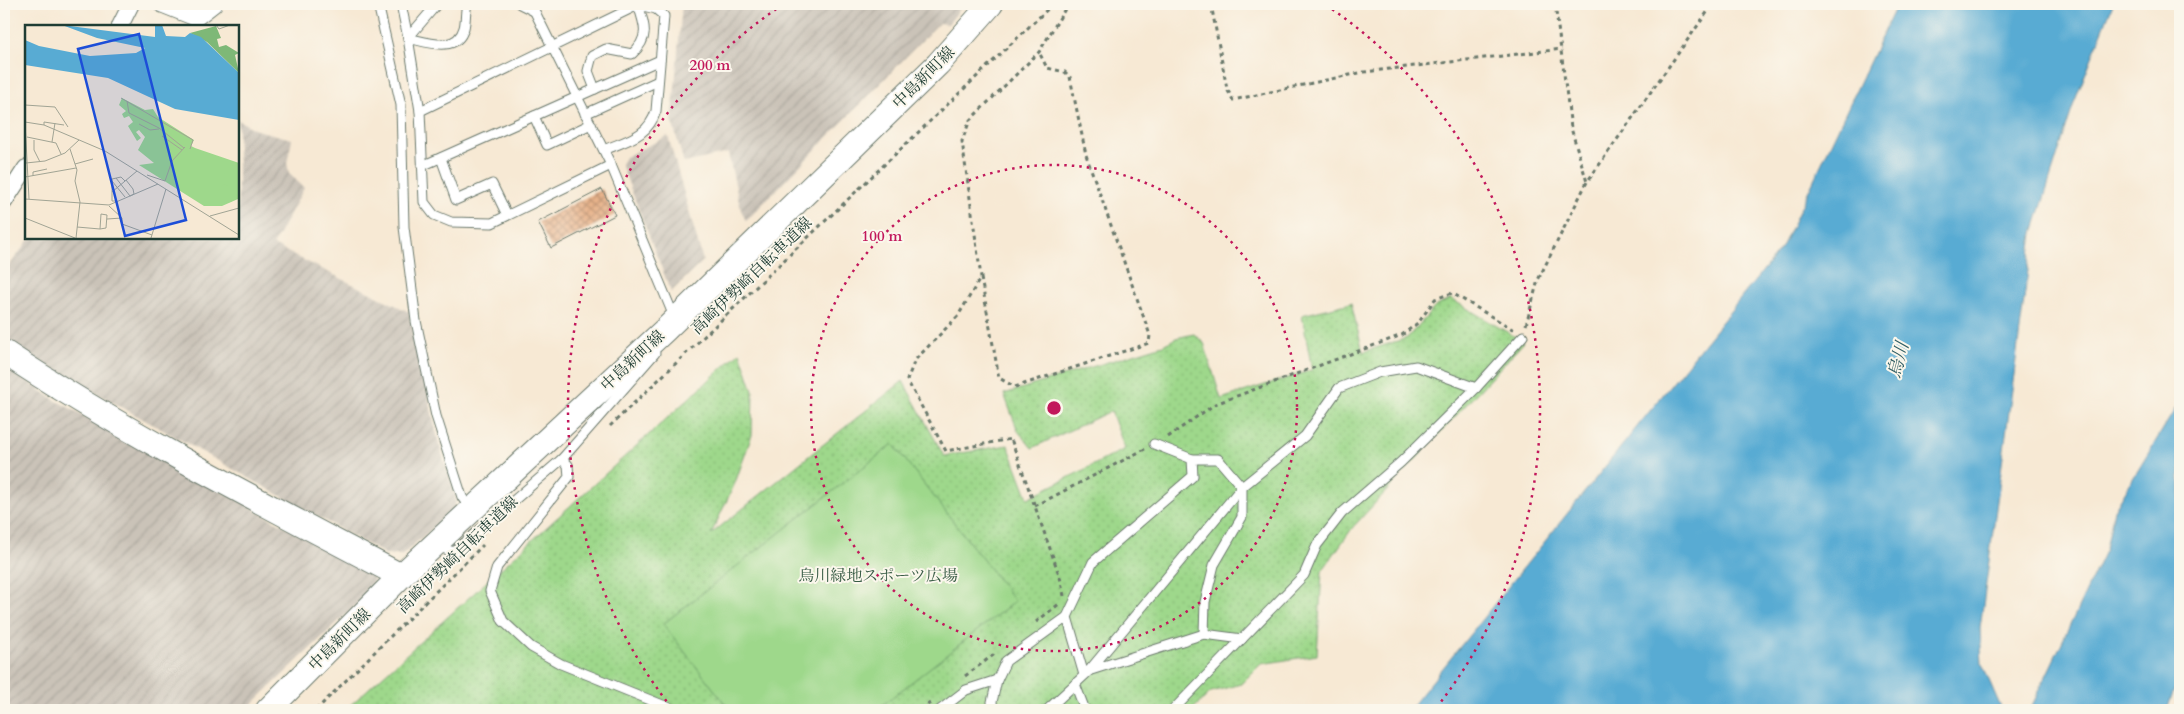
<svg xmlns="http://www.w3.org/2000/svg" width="2184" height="714" font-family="Cardo,'Noto Serif JP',serif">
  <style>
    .industrial { fill: url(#industrial-furrows) }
    .grass { fill: url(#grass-dots); stroke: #5e8a60 }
    .pitch { fill: #9ed88b; stroke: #5e8a60 }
    .water { fill: #58abd3; stroke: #3c7484 }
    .building { fill: url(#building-cross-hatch) }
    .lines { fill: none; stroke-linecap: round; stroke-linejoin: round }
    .lane-casing { stroke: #6b796c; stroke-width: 11 }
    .street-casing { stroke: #6b796c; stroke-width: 18 }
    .secondary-casing { stroke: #6b796c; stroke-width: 26 }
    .path { stroke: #6b796c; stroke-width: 3; stroke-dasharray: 4 4; stroke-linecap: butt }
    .lane { stroke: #fff; stroke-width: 9 }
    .street { stroke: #fff; stroke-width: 16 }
    .secondary { stroke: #fff; stroke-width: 24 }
    .ring { fill: none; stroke: #c2185b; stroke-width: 2.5; stroke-dasharray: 2.5 5 }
    .labels { text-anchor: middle; stroke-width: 4; stroke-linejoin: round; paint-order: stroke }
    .street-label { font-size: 16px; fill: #1f3d34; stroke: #fbf7ec }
    .park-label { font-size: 16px; fill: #385c45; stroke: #fbf7ec }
    .water-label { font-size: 18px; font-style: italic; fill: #305e64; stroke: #fbf7ec }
    .inset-road { fill: none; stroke: #a1a494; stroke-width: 1 }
    .view { fill: #1d4ed8; fill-opacity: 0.15; stroke: #1d4ed8; stroke-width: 2.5 }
    .inset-edge { fill: none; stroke: #1f3d34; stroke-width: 2.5 }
    .centre { fill: #c2185b; stroke: #fbf7ec; stroke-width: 2.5 }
    .ring-label { font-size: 15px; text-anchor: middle; font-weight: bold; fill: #c2185b; stroke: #fbf7ec; stroke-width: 4; stroke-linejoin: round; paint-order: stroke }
  </style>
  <defs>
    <pattern id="industrial-furrows" width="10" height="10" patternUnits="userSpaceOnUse" patternTransform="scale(1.25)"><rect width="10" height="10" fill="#cac3b8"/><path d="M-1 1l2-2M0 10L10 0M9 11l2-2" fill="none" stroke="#ada89f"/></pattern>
    <pattern id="grass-dots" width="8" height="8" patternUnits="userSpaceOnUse" patternTransform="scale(1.25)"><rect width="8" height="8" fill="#9ed88b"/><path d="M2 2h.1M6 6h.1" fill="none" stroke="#88ba79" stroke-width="1.8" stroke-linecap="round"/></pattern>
    <pattern id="building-cross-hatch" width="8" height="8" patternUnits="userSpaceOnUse" patternTransform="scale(1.25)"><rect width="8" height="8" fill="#e7b28a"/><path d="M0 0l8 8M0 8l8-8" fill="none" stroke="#bb9272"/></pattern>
  </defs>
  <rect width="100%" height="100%" fill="#fbf7ec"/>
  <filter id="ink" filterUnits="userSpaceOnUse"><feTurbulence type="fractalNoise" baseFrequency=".02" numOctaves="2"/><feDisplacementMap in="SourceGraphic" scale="10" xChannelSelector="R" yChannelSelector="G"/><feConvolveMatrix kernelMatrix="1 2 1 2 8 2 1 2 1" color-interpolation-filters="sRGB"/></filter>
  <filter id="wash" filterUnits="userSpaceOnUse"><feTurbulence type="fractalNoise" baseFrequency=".0096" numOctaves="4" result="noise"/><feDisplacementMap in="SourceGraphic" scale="20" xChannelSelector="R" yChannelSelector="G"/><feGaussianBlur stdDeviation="1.12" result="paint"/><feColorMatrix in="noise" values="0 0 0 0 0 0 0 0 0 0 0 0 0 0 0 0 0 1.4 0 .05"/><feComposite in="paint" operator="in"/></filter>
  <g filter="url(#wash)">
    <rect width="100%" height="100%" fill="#f7e9d4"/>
    <g class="industrial">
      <path d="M682,4H964L948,24L939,23L746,221L741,210L728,153L684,163L672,121Z"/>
      <path d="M238,120L256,130L292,139L287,163L289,173L304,188L273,245L409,312L439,444L456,500L454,509L402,555H387L37,360L4,336V273L30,238H238Z"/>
      <path d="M668,136L703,261L671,292L621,164L625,157Z"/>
      <path d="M4,366L55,400L373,575L374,582L365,596L246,710H4Z"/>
    </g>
    <path class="grass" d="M1451,299L1524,342L1353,527L1322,571L1317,655L1261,664L1241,684L1211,692L1192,710H345L740,352L753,391L752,435L735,483L711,534L903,381L944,456L1008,445L1028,498L1125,449L1111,411L1032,448L1018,431L1004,394L1163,345L1176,338L1194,334L1204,343L1221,399L1312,370L1302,315L1351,303L1363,352L1407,338L1436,306Z"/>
    <path class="pitch" d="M893,444L1015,601L876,710H730L663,624Z"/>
    <g class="water">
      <path d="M1897,4H2113L2074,103L2033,233L1980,628L1982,664L2002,710H1409L1782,247Z"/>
      <path d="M2180,401V674L2167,710H2030L2106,549L2114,510Z"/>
    </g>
    <g id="blocks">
      <path class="building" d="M602,189L615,215L551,248L538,222Z"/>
    </g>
  </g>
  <g filter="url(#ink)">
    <use href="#blocks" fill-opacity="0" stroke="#6b796c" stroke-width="1"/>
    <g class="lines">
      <defs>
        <g id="lane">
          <path d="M378,4L401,105L404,227L416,321L436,416L462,497L471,510"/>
          <path d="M401,4L408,38L420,111L424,202L434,215L451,222L492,223L611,165"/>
          <path d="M437,4L408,38C427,42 457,54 464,28C466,21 465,11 467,4"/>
          <path d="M520,4L534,11"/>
          <path d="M531,4L611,165L675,319"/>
          <path d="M420,111L638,5C645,25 650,38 632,54L606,49L592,56L588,71L595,89"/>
          <path d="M585,114L658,81"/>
          <path d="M534,116L547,145L591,124"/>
          <path d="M604,150C627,140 648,137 656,111L664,16L656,9L634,4"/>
          <path d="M441,158L456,200L492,184L507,215"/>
          <path d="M422,166L660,60"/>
          <path d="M655,353L562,459L568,465L569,477L497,567L490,591L503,621L531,647L561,664L675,710"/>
          <path d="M1154,444L1192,459H1218L1242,487V517L1214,565L1205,602L1204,634"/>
          <path d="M436,546L454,552L562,459"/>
          <path d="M1088,671L1204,634L1242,639"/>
          <path d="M1084,675L1067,617L1093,562L1193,476L1192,459"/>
          <path d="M1075,684L1085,710"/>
          <path d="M940,710L966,690L997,680"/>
          <path d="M993,710L992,702L997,680L1006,661L1067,617"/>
          <path d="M1047,710L1088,672L1242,487L1305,436L1339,388L1380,372L1416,366L1476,388"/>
          <path d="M1173,710L1304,575L1317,545L1342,513L1401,462L1476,388L1523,336"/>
        </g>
        <g id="street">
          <path d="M161,4L196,18L214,4"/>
          <path d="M120,26L131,4"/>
          <path d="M4,202L26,168"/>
        </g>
        <g id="secondary">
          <path d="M4,352C130,436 267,505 401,576"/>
          <path d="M268,710L401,576L666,329L938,64L991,4"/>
        </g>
      </defs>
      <use href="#lane" class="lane-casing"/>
      <use href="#street" class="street-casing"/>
      <use href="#secondary" class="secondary-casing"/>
      <g class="path">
        <path d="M1211,4L1227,89L1233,100L1364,72L1562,49"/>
        <path d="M1555,4L1571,128L1587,182"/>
        <path d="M981,278L999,378L1015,387L1149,343L1150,335L1086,155L1070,77L1065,72L1047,68L1039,52"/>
        <path d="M1526,325L1538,280L1587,182L1713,4"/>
        <path d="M610,426L1053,4"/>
        <path d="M1168,437L1215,404L1402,335L1419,322L1435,299L1452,293L1514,330"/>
        <path d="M1035,506L1145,449"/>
        <path d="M1064,596L1060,577L1011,439L946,451L907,380L915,360L958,316L981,277L962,141L970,120L1039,52L1068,4"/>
        <path d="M1036,622L1059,604"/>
        <path d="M965,676L996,653"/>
        <path d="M316,710L483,545"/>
        <path d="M921,710L930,703"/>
      </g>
      <use href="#lane" class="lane"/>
      <use href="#street" class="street"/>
      <use href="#secondary" class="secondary"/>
    </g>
  </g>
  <g class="ring">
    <circle cx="1054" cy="408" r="243"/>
    <path d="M671 707A486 486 0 0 1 782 5M1326 5A486 486 0 0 1 1437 707"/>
  </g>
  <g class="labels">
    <g class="street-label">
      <text transform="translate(923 77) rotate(-45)" y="6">中島新町線</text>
      <text transform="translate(751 275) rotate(-44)" y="6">高崎伊勢崎自転車道線</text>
      <text transform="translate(632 360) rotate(-43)" y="6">中島新町線</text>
      <text transform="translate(457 554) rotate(-44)" y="6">高崎伊勢崎自転車道線</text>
      <text transform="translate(339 639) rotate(-45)" y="6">中島新町線</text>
    </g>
    <g class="park-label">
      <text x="878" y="581">烏川緑地スポーツ広場</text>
    </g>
    <g class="water-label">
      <text transform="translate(1898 360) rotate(-75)" y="6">烏川</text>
    </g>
  </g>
  <g transform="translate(25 25)">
    <rect width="214" height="214" fill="#f7e9d4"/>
    <path d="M97,73L120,85L128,84L133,92L169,115L166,121L170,123L214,138L213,174L197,181H179L114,140L129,138L113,125L120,112L114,105L111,107L116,113L112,116L103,101L108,97L104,91L99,93L97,89L101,86L94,80Z" fill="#9ed88b"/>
    <path d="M191,1L196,13L192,14L194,22L201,20L214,28L210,30L214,48L182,17L165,8Z" fill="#7eb877"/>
    <path d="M130,111L150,127L139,141L119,125ZM206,140L214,142V166L208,165L212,170L206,177L195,178L189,173L198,159L203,161L199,149Z" fill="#9ed88b"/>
    <path d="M37,0L130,12V0H137L141,11L160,12L165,8L176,12L214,48V95L150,84L83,53L0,40V15L14,21L65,31L111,28L120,23L72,13Z" fill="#58abd3"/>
    <path class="inset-road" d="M191,0L194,4L205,0M96,73L168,115L165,124M102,76L104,88L134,103L159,123M0,80L30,82L43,102M0,97L4,174M0,97L19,100L80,126L214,210M114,99L125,105L134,104M19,100V97L39,100M137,111L157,125M2,112L31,118L36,129M9,115V125L15,137M27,117L30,98M45,124L52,145L50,156L55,177L51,213M1,138L20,136L40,128L54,115M50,139L68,134M122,150L140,156L147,136L160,122M8,151V147L22,144M0,152L51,143M91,153L105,171M101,155L108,164L109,169L105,171M87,156L100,172M87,167L112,146M0,174L84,180L133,159M92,176H87V154L96,152L100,156M84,181L97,193V199L127,210M185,191L214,183M0,193L50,213M82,194L97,193M52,202L75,204L81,203L82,190L76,189L75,204M126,213L141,164"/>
    <path class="view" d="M114,9L161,195L100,211L53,24Z"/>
    <rect width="214" height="214" class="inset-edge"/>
  </g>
  <circle cx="1054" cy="408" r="8" class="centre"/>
  <g class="ring-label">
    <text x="710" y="70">200 m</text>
    <text x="882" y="241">100 m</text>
  </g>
  <rect width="2184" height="714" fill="none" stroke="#fbf7ec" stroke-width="20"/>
</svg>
